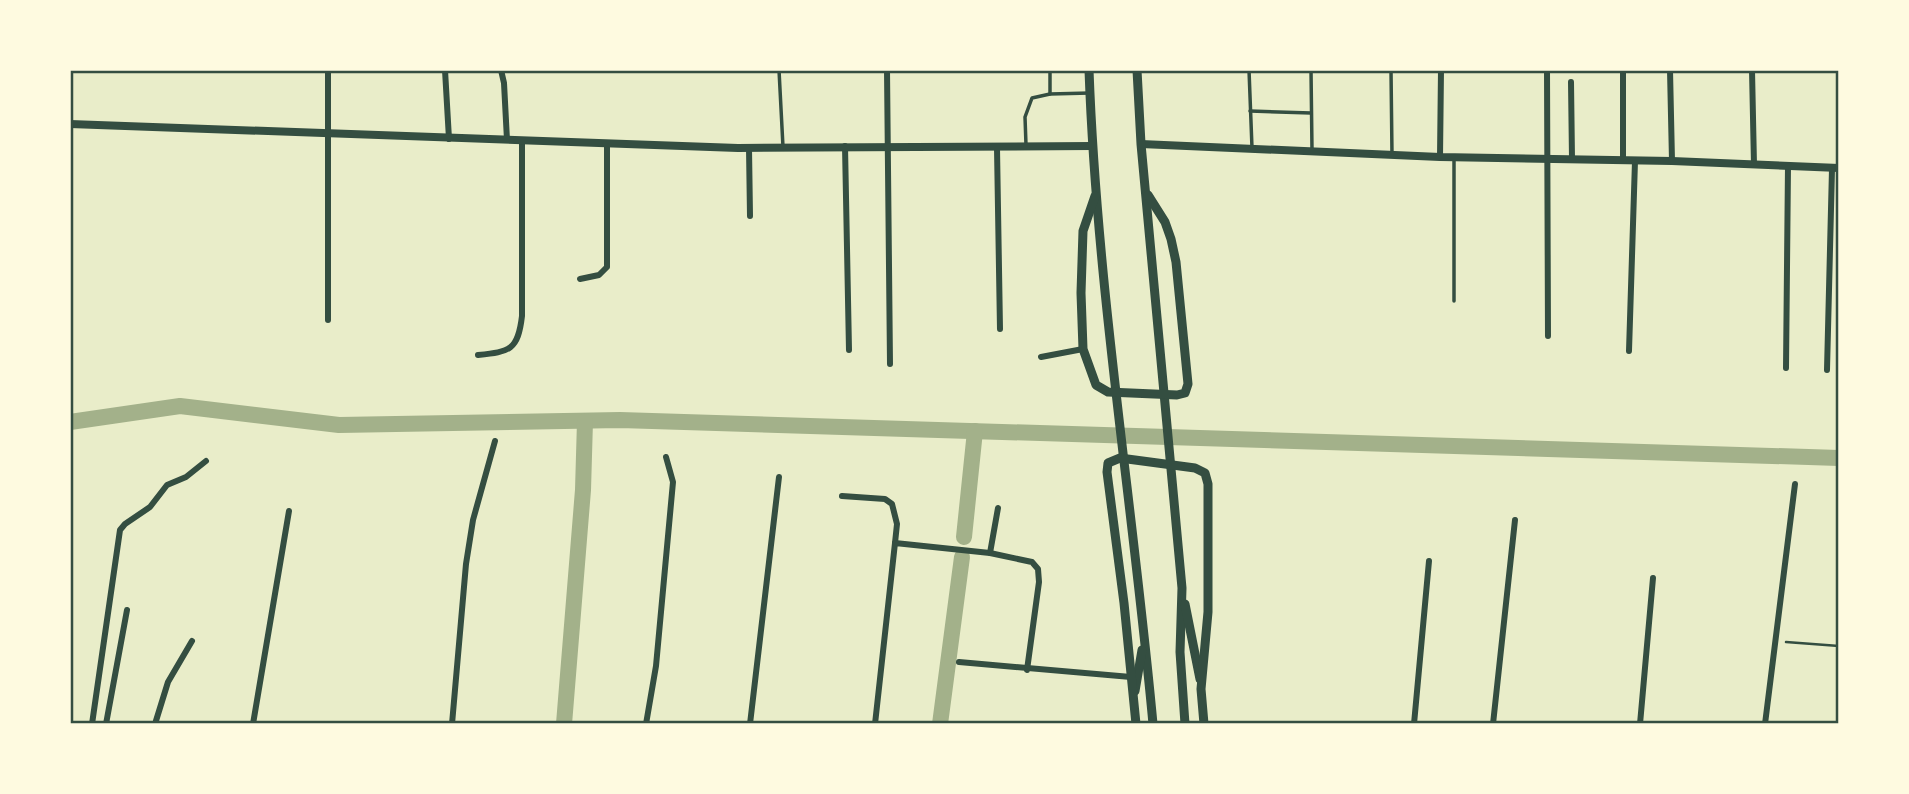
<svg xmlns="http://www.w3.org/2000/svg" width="1909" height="794" font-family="Merriweather,serif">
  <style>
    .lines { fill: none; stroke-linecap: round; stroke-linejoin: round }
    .canal { stroke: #a3b18a; stroke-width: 16 }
    .path { stroke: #344e41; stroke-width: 2.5 }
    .service { stroke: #344e41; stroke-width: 3.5 }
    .minor { stroke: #344e41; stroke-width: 6 }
    .tertiary { stroke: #344e41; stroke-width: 8 }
    .secondary { stroke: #344e41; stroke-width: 9 }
    .neatline { fill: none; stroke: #344e41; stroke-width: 2.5 }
  </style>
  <rect width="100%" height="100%" fill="#e9edc9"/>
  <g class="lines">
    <g class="canal">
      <path d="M70,422L180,406L339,425L620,420L1839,458"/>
      <path d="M964,537L975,431"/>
      <path d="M564,724L583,490L585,421"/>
      <path d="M940,724L962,557"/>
    </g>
    <path class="path" d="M1786,642L1839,646"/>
    <g class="service">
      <path d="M779,70L783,147"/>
      <path d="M1050,70V94"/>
      <path d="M1249,70L1252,148"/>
      <path d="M1311,70L1312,150"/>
      <path d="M1391,70L1392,155"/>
      <path d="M1250,111L1311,113"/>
      <path d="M1026,145L1025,117L1032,98L1050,94L1090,93"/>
      <path d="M1454,301V159"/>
    </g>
    <g class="minor">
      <path d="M445,70L449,139"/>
      <path d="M501,70L504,83L507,140"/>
      <path d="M887,70L890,364"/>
      <path d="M1547,70L1548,336"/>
      <path d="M1623,70V161"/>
      <path d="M1670,70L1672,161"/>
      <path d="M1752,70L1754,165"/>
      <path d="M1571,82L1572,159"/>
      <path d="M845,146L849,350"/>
      <path d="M749,148L750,216"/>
      <path d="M997,148L1000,329"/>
      <path d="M1440,157L1441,70"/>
      <path d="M580,279L599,275L607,267V144"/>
      <path d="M328,320V70"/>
      <path d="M1629,351L1635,161"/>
      <path d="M478,355C510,352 518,350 522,316V141"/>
      <path d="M1041,357L1083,349"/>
      <path d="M1786,368L1788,166"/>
      <path d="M1827,370L1832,169"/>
      <path d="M842,496L885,499L892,504L897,524L895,543"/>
      <path d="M990,553L998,508"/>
      <path d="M959,662L1131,677"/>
      <path d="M92,724L120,530L125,524L150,507L167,485L186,477L206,461"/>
      <path d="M106,724L127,610"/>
      <path d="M155,724L168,682L192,641"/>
      <path d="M253,724L289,511"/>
      <path d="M452,724L466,564L473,520L495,441"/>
      <path d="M646,724L656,666L673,482L666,457"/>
      <path d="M750,724L779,477"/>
      <path d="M875,724L895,543L990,553L1032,562L1038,569L1039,582L1027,670"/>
      <path d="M1414,724L1429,561"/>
      <path d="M1493,724L1515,520"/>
      <path d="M1640,724L1653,578"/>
      <path d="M1765,724L1795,484"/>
    </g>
    <g class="tertiary">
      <path d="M70,124L738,148L1092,146"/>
      <path d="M1141,144L1440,157L1672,161L1839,168"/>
    </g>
    <g class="secondary">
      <path d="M1089,70C1097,289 1133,506 1153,724"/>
      <path d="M1137,70L1141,144L1182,588L1180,652L1185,724"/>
      <path d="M1095,196L1083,231L1081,293L1083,349L1096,385L1108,392L1177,395L1185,393L1188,384L1176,262L1171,239L1165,222L1148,195"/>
      <path d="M1185,604L1200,679"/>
      <path d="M1135,691L1142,650"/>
      <path d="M1136,724L1124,603L1107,472L1108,463L1120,458L1195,468L1205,473L1208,484V612L1201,689L1204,724"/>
    </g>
  </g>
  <rect width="1909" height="794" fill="none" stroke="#fefae0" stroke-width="144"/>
  <rect x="72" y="72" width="1765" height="650" class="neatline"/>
</svg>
